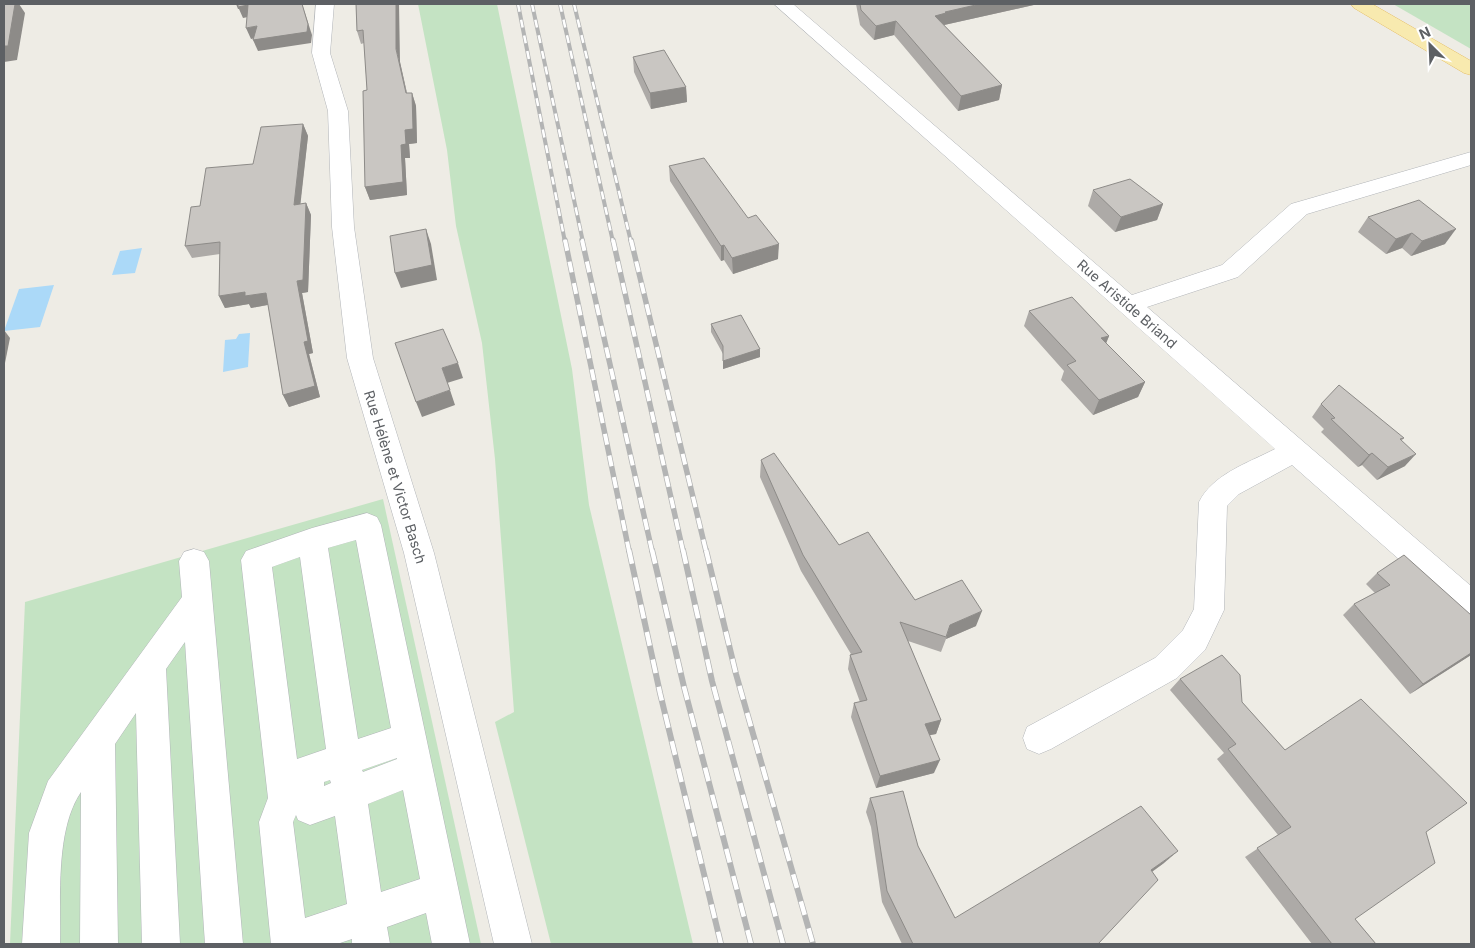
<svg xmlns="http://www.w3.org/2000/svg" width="1475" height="948" font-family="Inter,sans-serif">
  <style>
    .green { fill: #c4e3c3 }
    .water { fill: #abd9f8 }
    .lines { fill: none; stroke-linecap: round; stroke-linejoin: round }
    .minor-casing { stroke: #b2b5b9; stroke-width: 1 }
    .major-casing { stroke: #e6be66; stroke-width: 1 }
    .minor { fill: #fff; fill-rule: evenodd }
    .major { fill: #f8eaaf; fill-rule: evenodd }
    .rail-far2-casing { stroke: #b3b4b4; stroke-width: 4 }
    .rail-far1-casing { stroke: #b3b4b4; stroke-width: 5.5 }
    .rail-casing { stroke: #b3b4b4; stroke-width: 6 }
    .rail-far2 { stroke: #fff; stroke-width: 2.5; stroke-dasharray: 8; stroke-linecap: butt }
    .rail-far1 { stroke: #fff; stroke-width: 4; stroke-dasharray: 11; stroke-linecap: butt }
    .rail { stroke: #fff; stroke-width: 4.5; stroke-dasharray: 14; stroke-linecap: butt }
    .wall { fill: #adaaa7 }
    .shaded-wall { fill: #8d8b88 }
    .building { fill: #c9c6c2; stroke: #8d8b88 }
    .labels { text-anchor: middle; stroke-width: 4; stroke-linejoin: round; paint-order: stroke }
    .street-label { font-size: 14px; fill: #5d6064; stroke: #fff }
  </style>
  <rect width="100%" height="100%" fill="#eeece5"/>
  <g class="green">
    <path d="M418,4H497L572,369L589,505L693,944H551L495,722L514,712L495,459L482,343L456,226L447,150Z"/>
    <path d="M1393,4H1471V49Z"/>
    <path d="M383,499L481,944H10L25,602Z"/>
  </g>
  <g class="water">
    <path d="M142,248L135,273L112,275L120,251Z"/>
    <path d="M54,285L40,327L4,331L19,289Z"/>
    <path d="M250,333L248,367L223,372L225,340L236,339L239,334Z"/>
  </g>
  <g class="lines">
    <defs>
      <g id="minor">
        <path d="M316,4H334L330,53L348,111L354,227L373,358L434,553L532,944H494L404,553L347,358L332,227L328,111L312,53Z"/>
        <path d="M774,4H793L1132,295L1222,265L1291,204L1471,152V165L1307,214L1238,277L1147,307L1471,586V617L1460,613L1292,465L1239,494L1227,506L1224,610L1205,650L1177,678L1051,749L1039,754L1027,749L1023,738L1027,727L1155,658L1183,630L1194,609L1199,502C1213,474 1248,463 1275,449Z"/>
        <path d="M367,513L377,517L381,525L470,944H432L426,913L387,927L390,944H352V939L337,944H271L259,822L268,798L241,560L246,551L312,528ZM356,540L391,728L358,739L328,548ZM300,557L326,749L297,759L272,567ZM397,758V759L363,772L362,770ZM330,780L331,783L324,786V782ZM403,790L420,879L381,892L368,804ZM296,815L298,820L310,825L335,816L347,904L305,918L293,822Z"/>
        <path d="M194,549L204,552L209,561L243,944H205L185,642L166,669L180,944H142L136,713L115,744L118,944H80L81,792C55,830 61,898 60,944H22L29,833L48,781L182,597L179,561L184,552Z"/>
      </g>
      <path id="major" d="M1351,4H1372L1471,61V75L1464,73L1354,8Z"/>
    </defs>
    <use href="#minor" class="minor-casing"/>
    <use href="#major" class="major-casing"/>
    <use href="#minor" class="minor"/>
    <use href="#major" class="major"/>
    <defs>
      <g id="rail-far2">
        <path d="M518,4L565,242"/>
        <path d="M532,4L583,242"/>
        <path d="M560,4L613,242"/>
        <path d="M574,4L631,242"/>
      </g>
      <g id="rail-far1">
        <path d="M565,240L629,551"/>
        <path d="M582,240L652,551"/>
        <path d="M613,240L683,551"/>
        <path d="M631,240L706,551"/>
      </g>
      <g id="rail">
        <path d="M629,550L660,693L721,944"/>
        <path d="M652,550L684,687L751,944"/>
        <path d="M683,550L712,681L783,944"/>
        <path d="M706,550L736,674L813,944"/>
      </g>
    </defs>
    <use href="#rail-far2" class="rail-far2-casing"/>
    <use href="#rail-far1" class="rail-far1-casing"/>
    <use href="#rail" class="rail-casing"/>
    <use href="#rail-far2" class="rail-far2"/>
    <use href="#rail-far1" class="rail-far1"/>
    <use href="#rail" class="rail"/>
  </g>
  <g class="wall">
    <path d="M356,4L400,62L407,93H412L416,106L417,143L409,144L410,158H405L407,195L370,200L365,187L367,90L364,43L361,44L357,31Z"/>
    <path d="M856,4H1038L944,25L1002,85L999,100L958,111L894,35L874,40L860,25Z"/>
    <path d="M633,57L686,87L687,102L651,109L634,72Z"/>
    <path d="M303,124L308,136L300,204L306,203L311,215L308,292L302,293L313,353L309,354L320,397L289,407L283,395L268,305L251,308L249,304L225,308L219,296L220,254L192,258L185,246L200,206Z"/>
    <path d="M669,166L778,259L733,274L724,260L721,261L670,181Z"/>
    <path d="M1093,190L1163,204L1157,220L1115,232L1088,206Z"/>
    <path d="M1368,217L1445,244L1411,256L1402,248L1386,254L1358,232Z"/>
    <path d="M1029,311L1109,336L1106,343L1145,382L1138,397L1093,415L1061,380L1064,371L1024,326Z"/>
    <path d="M711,324L760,357L723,369V354L711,332Z"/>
    <path d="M1321,404L1404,438L1401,441L1405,466L1377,480L1362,465L1358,467L1321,432L1324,429L1312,417Z"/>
    <path d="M761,460L839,545L915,600L976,626L946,639L941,652L908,641L941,720L936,734L929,735L934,773L876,788L851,717L854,703L860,702L848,669L850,655L851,654L801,571L760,477Z"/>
    <path d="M1377,573L1471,615V655L1410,694L1343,615L1354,604L1375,593L1366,584Z"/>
    <path d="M1180,679L1242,702L1285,750L1426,832L1355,919L1376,944H1312L1245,857L1278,835L1217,759L1224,753L1170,690Z"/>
    <path d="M870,798L918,846L955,918L1164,863L1152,872L1098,944H902L882,902L871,827L866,812Z"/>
  </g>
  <g class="shaded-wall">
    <path d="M15,4H19L25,13L17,60L4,62V46Z"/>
    <path d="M236,4L248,5L253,16L243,18L239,9H238Z"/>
    <path d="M302,4L312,35L311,43L258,51L253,40Z"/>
    <path d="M396,4H399L400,62L410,107L396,49Z"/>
    <path d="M980,4H1038L944,25L935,16L945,12Z"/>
    <path d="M896,21L894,35L874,40L876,26Z"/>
    <path d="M257,26L261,37L251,39L246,28Z"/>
    <path d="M1002,85L999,100L958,111L961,96Z"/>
    <path d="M686,87L687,102L651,109L650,93Z"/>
    <path d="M412,93L416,106L417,143L409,144L410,158H405L407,195L370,200L365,187L401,145Z"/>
    <path d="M303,124L308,136L299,217L294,205Z"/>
    <path d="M306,203L311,215L308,292L302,293L313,353L309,354L320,397L289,407L283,395L304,342L297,281Z"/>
    <path d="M1163,204L1157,220L1115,232L1121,217Z"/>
    <path d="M426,229L431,244L437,280L401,288L395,273Z"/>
    <path d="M1456,229L1445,244L1411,256L1422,241Z"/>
    <path d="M1412,233L1402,248L1386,254L1396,239Z"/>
    <path d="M779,244L778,259L733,274L732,258Z"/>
    <path d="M724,245V260L721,261V246Z"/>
    <path d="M245,292L266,293L272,304L251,308L249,304L225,308L219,296Z"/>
    <path d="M4,330L10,338L4,368Z"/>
    <path d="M1109,336L1103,351L1101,338Z"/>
    <path d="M760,349V357L723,369V361Z"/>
    <path d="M458,363L463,378L447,383L442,368Z"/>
    <path d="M1145,382L1138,397L1093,415L1099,400Z"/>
    <path d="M450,390L455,405L422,417L416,402Z"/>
    <path d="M1372,453L1362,465L1358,467L1369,455Z"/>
    <path d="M1416,454L1405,466L1377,480L1388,467Z"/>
    <path d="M982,611L976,626L946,639L950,625Z"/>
    <path d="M1471,653V655L1410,694L1423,684Z"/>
    <path d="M941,720L936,734L920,737L925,724Z"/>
    <path d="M940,760L934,773L876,788L880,776Z"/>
    <path d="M1178,851L1164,863L1137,882L1151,870Z"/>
  </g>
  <g class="building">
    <path d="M4,4H15L8,46H4Z"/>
    <path d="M238,4H302L308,24L307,32L253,40L257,26L246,28L248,5L238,7Z"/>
    <path d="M356,4H396V49L406,93H412L413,129L405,130L406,144L401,145L403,182L365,187L363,91L367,90L363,30L357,31Z"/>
    <path d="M860,4H980L945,12L946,13L935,16L1002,85L961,96L896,21L876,26L861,10Z"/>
    <path d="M664,50L686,87L650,93L633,57Z"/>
    <path d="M303,124L294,205L306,203L303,280L297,281L308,341L304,342L315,386L283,395L266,293L245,296V292L219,296L220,242L185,246L191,207L200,206L206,168L253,164L261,127Z"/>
    <path d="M704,158L748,218L756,215L779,244L732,258L724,245L721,246L669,166Z"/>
    <path d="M1130,179L1163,204L1121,217L1093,190Z"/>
    <path d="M1419,200L1456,229L1422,241L1412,233L1396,239L1368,217Z"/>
    <path d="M426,229L432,265L395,273L390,236Z"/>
    <path d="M1072,297L1109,336L1101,338L1145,382L1099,400L1067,365L1076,361L1029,311Z"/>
    <path d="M741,315L760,349L723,361V346L711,324Z"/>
    <path d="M443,329L458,363L442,368L450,390L416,402L395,343Z"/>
    <path d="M1339,385L1404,438L1400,439L1416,454L1388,467L1372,453L1369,455L1331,419L1335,418L1321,404Z"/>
    <path d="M774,453L839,545L868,532L915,600L962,580L982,611L950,625L946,637L900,622L941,720L925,724L940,760L880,776L854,703L867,700L850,655L862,652L803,555L761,460Z"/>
    <path d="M1404,555L1471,615V653L1423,684L1354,604L1390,585L1377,573Z"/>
    <path d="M1222,655L1240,675L1242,702L1285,750L1361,699L1467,803L1426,832L1435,863L1355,919L1376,944H1332L1257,848L1291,827L1228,749L1236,744L1180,679Z"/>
    <path d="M903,791L918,846L955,918L1141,806L1178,851L1151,870L1158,880L1098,944H913L887,891L875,813L870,798Z"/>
  </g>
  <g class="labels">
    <g class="street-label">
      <text transform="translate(1127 304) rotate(41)" y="5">Rue Aristide Briand</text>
      <text transform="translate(395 477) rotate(73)" y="5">Rue Hélène et Victor Basch</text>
    </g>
  </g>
  <rect width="1475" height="948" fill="none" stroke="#5d6064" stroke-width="10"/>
  <g transform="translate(1430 45) rotate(336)" stroke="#ffffff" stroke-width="4" paint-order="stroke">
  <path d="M0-4L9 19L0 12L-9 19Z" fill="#5d6064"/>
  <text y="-8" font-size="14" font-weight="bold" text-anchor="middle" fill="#5d6064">N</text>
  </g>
</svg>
